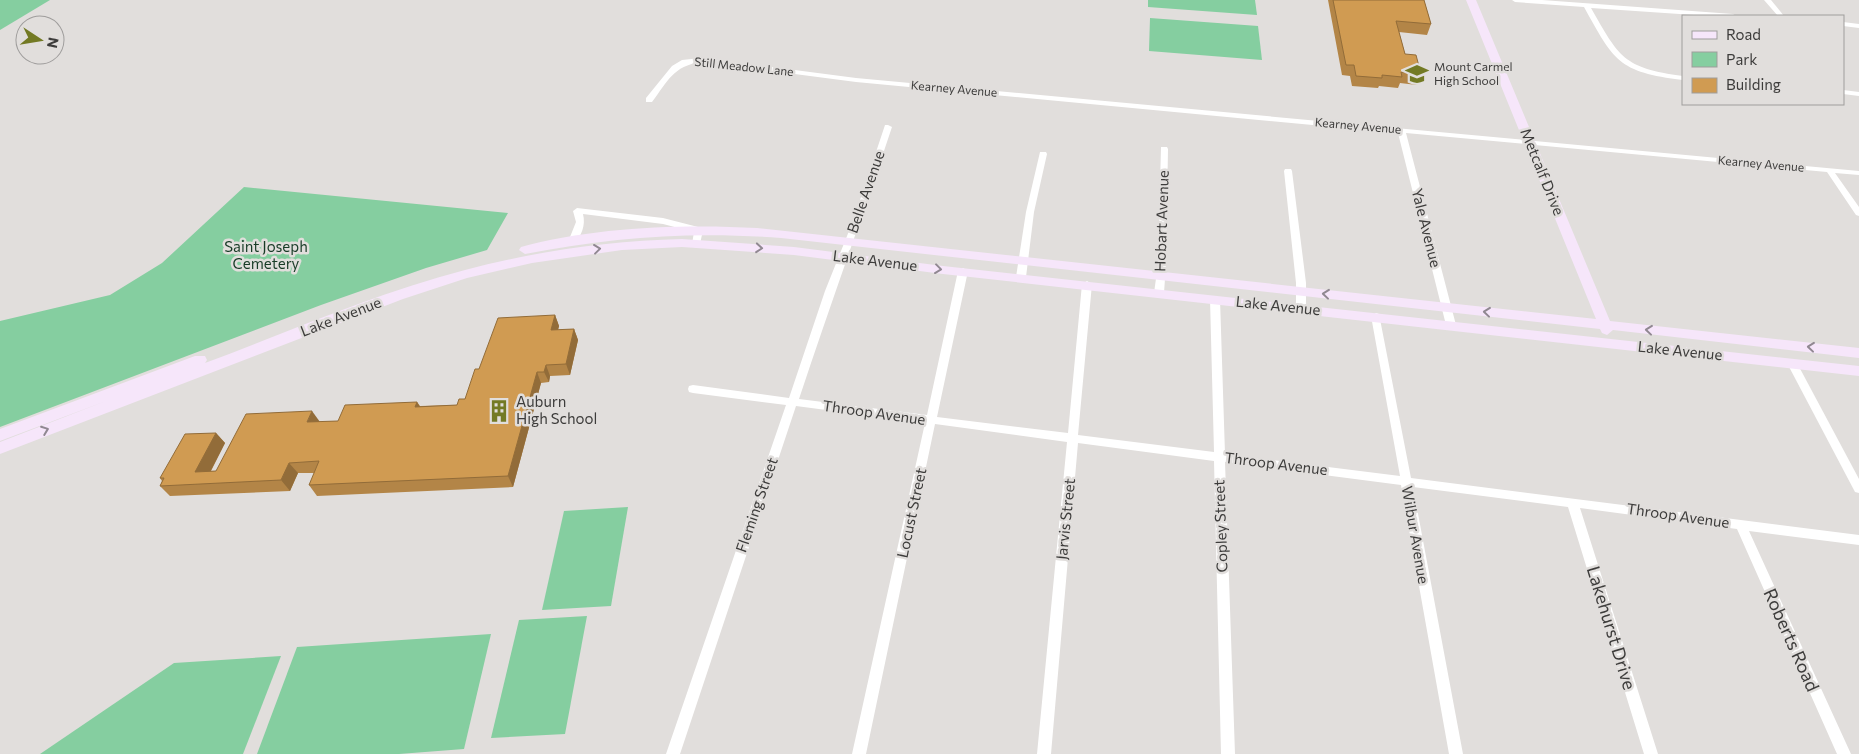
<svg xmlns="http://www.w3.org/2000/svg" width="1859" height="754" font-family="Commissioner,sans-serif">
  <style>
    .green { fill: #85cea0 }
    .lines { fill: none; stroke-linecap: round; stroke-linejoin: round }
    .street { fill: #fff; fill-rule: evenodd }
    .secondary { fill: #f6e6fa; fill-rule: evenodd }
    .wall { fill: #b38547 }
    .shaded-wall { fill: #926c39 }
    .building { fill: #d09b52; stroke: #926c39 }
    .oneway { stroke: #908891 }
    .labels { text-anchor: middle; stroke-width: 5; stroke-linejoin: round; paint-order: stroke }
    .far-street-label { font-size: 12px; fill: #3d3c3b; stroke: #e1dedc }
    .far-poi-label { font-size: 12px; fill: #3d3c3b; stroke: #e1dedc; text-anchor: start }
    .street-label { font-size: 15px; fill: #3d3c3b; stroke: #e1dedc }
    .park-label { font-size: 15px; fill: #183c27; stroke: #e1dedc }
    .poi-label { font-size: 15px; fill: #3d3c3b; stroke: #e1dedc; text-anchor: start }
    .near-street-label { font-size: 18px; fill: #3d3c3b; stroke: #e1dedc }
  </style>
  <rect width="100%" height="100%" fill="#e1dedc"/>
  <g class="green">
    <path d="M0,0H50L0,30Z"/>
    <path d="M1148,0H1255L1257,15L1148,7Z"/>
    <path d="M1150,18L1258,26L1262,60L1149,51Z"/>
    <path d="M244,187L508,213L487,250L426,268L321,305L0,427V321L110,295L162,263Z"/>
    <path d="M628,507L611,606L542,610L564,511Z"/>
    <path d="M587,616L565,734L491,738L519,620Z"/>
    <path d="M491,634L464,749L399,754H257L297,647Z"/>
    <path d="M281,656L243,754H40L174,663Z"/>
  </g>
  <g class="lines">
    <g class="street">
      <path d="M1512,0H1542L1733,14L1736,16H1709L1591,8C1619,57 1623,68 1683,76V80C1618,72 1614,61 1584,7L1515,2Z"/>
      <path d="M1764,0H1771L1784,16H1778Z"/>
      <path d="M1843,22L1859,24V28L1843,26Z"/>
      <path d="M701,58L856,78L1859,171V175L1835,173L1859,207V216L1856,215L1827,172L1406,133L1456,325L1451,328L1446,325L1398,133L856,82L701,62C673,66 668,81 652,102H646V98L672,66L682,60Z"/>
      <path d="M1843,90L1859,92V96L1843,94Z"/>
      <path d="M885,125H888L892,127C862,218 829,308 799,399L927,415L958,271L963,268L968,271L937,417L1068,433L1082,284L1087,281L1092,284L1078,435L1214,452L1210,299L1215,296L1220,299L1225,454L1400,476L1371,316L1376,313L1379,314L1411,478L1859,535V545L1749,531L1851,754H1837L1737,529L1580,508L1658,754H1644L1568,507L1413,487L1463,754H1449L1401,485L1225,462L1235,754H1221L1214,461L1078,443L1051,754H1037L1067,442L935,424L866,754H852L925,423L796,406L680,754H666L786,405L693,393L689,392L688,389L689,386L693,385L789,398L825,291L853,221Z"/>
      <path d="M1161,147H1167L1168,149L1166,264L1164,293L1159,296L1154,293L1158,264Z"/>
      <path d="M1040,152H1046L1047,154L1034,212L1026,277L1021,280L1016,277L1026,212Z"/>
      <path d="M1285,169H1291L1292,171L1306,283V309L1301,312L1296,309V283L1284,171Z"/>
      <path d="M577,208L663,218L702,228L703,230L700,244L696,247L692,244L694,232L663,224L583,214C586,226 581,235 575,244H569L568,242L576,222L573,211Z"/>
      <path d="M1792,359L1797,363L1859,479V493L1855,492L1787,363Z"/>
    </g>
    <g class="secondary">
      <path d="M1466,0H1476L1610,321L1859,348V358L1613,330L1607,335L1602,333L1600,329L781,238C692,231 612,237 525,254L519,250L521,247C593,227 683,224 757,228L1596,319Z"/>
      <path d="M682,239L794,247L943,266L1859,366V376L943,274L794,255L682,247L622,250L532,263L467,278L403,299L0,454V442L106,401L0,441V429L195,356H205L207,360L205,363C291,331 376,293 465,270C536,251 609,241 682,239Z"/>
    </g>
  </g>
  <g class="wall">
    <path d="M1328,0H1424L1431,24L1427,35L1399,32L1405,54L1421,74L1417,85L1400,83L1398,88L1379,86L1378,88L1352,86L1350,76L1342,75Z"/>
    <path d="M555,315L559,326L558,330L574,329L578,340L570,375L550,376L549,382L541,383L513,487L317,496L309,485L315,473H298L290,491L170,496L160,486L162,481L160,478L216,433L225,443L211,471H216L320,422L338,421L417,402L420,406L457,405L465,399L479,369Z"/>
  </g>
  <g class="shaded-wall">
    <path d="M555,315L559,326L555,341L551,330Z"/>
    <path d="M574,329L578,340L570,375L566,364Z"/>
    <path d="M546,365L550,376L549,382L544,372Z"/>
    <path d="M537,372L541,383L513,487L508,476Z"/>
    <path d="M417,402L423,412L415,407Z"/>
    <path d="M312,411L320,422H307Z"/>
    <path d="M216,433L225,443L205,482L195,472Z"/>
    <path d="M289,463L298,473L290,491L281,480Z"/>
  </g>
  <g class="building">
    <path d="M1333,0H1424L1431,24L1396,21L1405,54L1416,55L1421,74L1401,72L1402,77L1382,75V78L1356,76L1354,65H1346Z"/>
    <path d="M555,315L551,330L574,329L566,364L546,365L544,372H537L508,476L309,485L319,461L289,463L281,480L160,486L164,478H160L185,434L216,433L195,472L216,471L246,414L312,411L307,422L338,421L345,405L417,402L415,407L457,405L459,399H465L475,369H479L498,318Z"/>
  </g>
  <defs><path id="oneway-chevron" d="M-2-3.5L2.5 0L-2 3.5" fill="none" stroke-width="1.6" stroke-linecap="round" stroke-linejoin="round" transform="scale(1.25)"/></defs>
  <g class="oneway">
    <use href="#oneway-chevron" transform="translate(759 248) rotate(5)"/>
    <use href="#oneway-chevron" transform="translate(597 249) rotate(-7)"/>
    <use href="#oneway-chevron" transform="translate(938 269) rotate(7)"/>
    <use href="#oneway-chevron" transform="translate(1326 294) rotate(-174)"/>
    <use href="#oneway-chevron" transform="translate(1487 312) rotate(-174)"/>
    <use href="#oneway-chevron" transform="translate(1649 330) rotate(-174)"/>
    <use href="#oneway-chevron" transform="translate(1811 347) rotate(-174)"/>
    <use href="#oneway-chevron" transform="translate(45 430) rotate(-21)"/>
  </g>
  <defs>
    <symbol id="school-bare" viewBox="-9 -9 18 18"><path d="M0-5L7-2L0 1L-7-2ZM-4 1L0 2.5L4 1V4Q0 6-4 4Z" fill="#737a24" stroke="#e1dedc" stroke-width="2.5" paint-order="stroke"/></symbol>
    <symbol id="building-bare" viewBox="-9 -9 18 18"><path d="M-4-6H4V6H1V3H-1V6H-4ZM-2.5-4.3h1.7v1.8h-1.7ZM.8-4.3h1.7v1.8H.8ZM-2.5-1h1.7V.8h-1.7ZM.8-1h1.7V.8H.8Z" fill="#737a24" stroke="#e1dedc" stroke-width="2.5" paint-order="stroke"/></symbol>
  </defs>
  <g fill-rule="evenodd">
    <use href="#school-bare" x="1401" y="58" width="32" height="32"/>
    <use href="#building-bare" x="483" y="395" width="32" height="32"/>
  </g>
  <g class="labels">
    <g class="far-street-label">
      <text transform="translate(744 67) rotate(6)" y="4">Still Meadow Lane</text>
      <text transform="translate(954 89) rotate(5)" y="4">Kearney Avenue</text>
      <text transform="translate(1358 126) rotate(5)" y="4">Kearney Avenue</text>
      <text transform="translate(1761 164) rotate(5)" y="4">Kearney Avenue</text>
    </g>
    <g class="far-poi-label">
      <text x="1434" y="71">Mount Carmel<tspan x="1434" dy="14">High School</tspan></text>
    </g>
    <g class="street-label">
      <text transform="translate(1542 172) rotate(68)" y="5">Metcalf Drive</text>
      <text transform="translate(866 192) rotate(-71)" y="5">Belle Avenue</text>
      <text transform="translate(1162 221) rotate(-88)" y="5">Hobart Avenue</text>
      <text transform="translate(1426 228) rotate(76)" y="5">Yale Avenue</text>
      <text transform="translate(875 261) rotate(7)" y="5">Lake Avenue</text>
      <text transform="translate(1278 306) rotate(6)" y="5">Lake Avenue</text>
      <text transform="translate(341 317) rotate(-21)" y="5">Lake Avenue</text>
      <text transform="translate(1680 351) rotate(6)" y="5">Lake Avenue</text>
      <text transform="translate(874 413) rotate(8)" y="5">Throop Avenue</text>
      <text transform="translate(1276 464) rotate(7)" y="5">Throop Avenue</text>
      <text transform="translate(757 505) rotate(-71)" y="5">Fleming Street</text>
      <text transform="translate(912 513) rotate(-78)" y="5">Locust Street</text>
      <text transform="translate(1678 516) rotate(8)" y="5">Throop Avenue</text>
      <text transform="translate(1066 519) rotate(-84)" y="5">Jarvis Street</text>
      <text transform="translate(1221 526) rotate(-92)" y="5">Copley Street</text>
      <text transform="translate(1415 535) rotate(80)" y="5">Wilbur Avenue</text>
    </g>
    <g class="park-label">
      <text x="266" y="252">Saint Joseph<tspan x="266" dy="17">Cemetery</tspan></text>
    </g>
    <g class="poi-label">
      <text x="516" y="407">Auburn<tspan x="516" dy="17">High School</tspan></text>
    </g>
    <g class="near-street-label">
      <text transform="translate(1611 628) rotate(73)" y="6">Lakehurst Drive</text>
      <text transform="translate(1791 640) rotate(66)" y="6">Roberts Road</text>
    </g>
  </g>
  <rect x="1682" y="15" width="162" height="90" fill="#e1dedc" stroke="#9f9d9c"/>
  <rect x="1692" y="31" width="25" height="8" fill="#f6e6fa" stroke="#9f9d9c"/>
  <text x="1726" y="40" font-size="15" fill="#3d3c3b">Road</text>
  <rect x="1692" y="52" width="25" height="15" fill="#85cea0" stroke="#9f9d9c"/>
  <text x="1726" y="65" font-size="15" fill="#3d3c3b">Park</text>
  <rect x="1692" y="78" width="25" height="15" fill="#d09b52" stroke="#9f9d9c"/>
  <text x="1726" y="90" font-size="15" fill="#3d3c3b">Building</text>
  <g transform="translate(40 40) rotate(102)"><circle r="24" fill="#e1dedc" stroke="#9f9d9c"/>
  <path d="M0-4L9 19L0 12L-9 19Z" fill="#737a24"/>
  <text y="-8" font-size="14" font-weight="bold" text-anchor="middle" fill="#3d3c3b">N</text>
  </g>
</svg>
